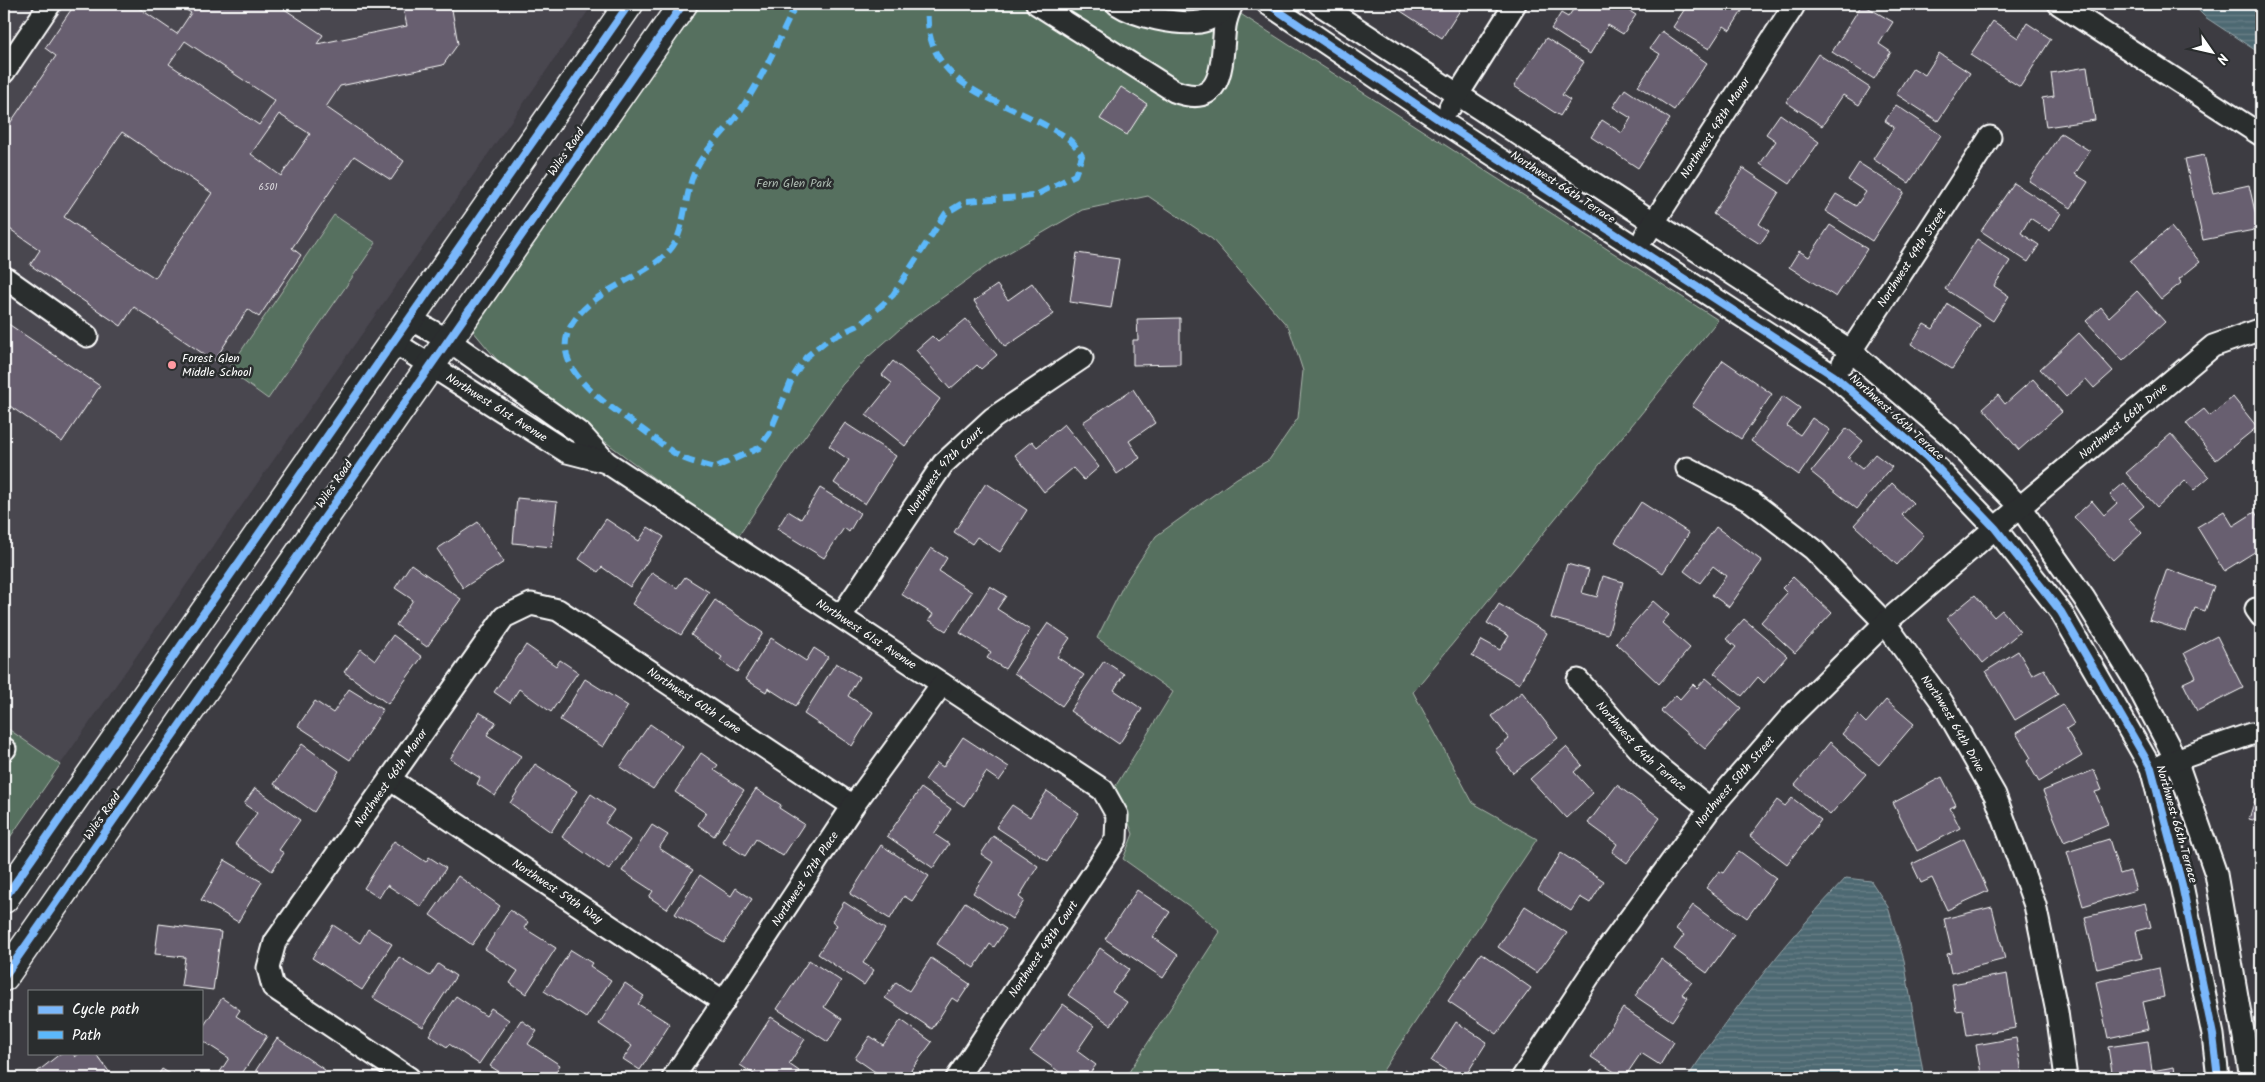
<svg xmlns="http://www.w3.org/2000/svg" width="2265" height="1082" font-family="Kalam,sans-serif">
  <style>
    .built { fill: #4a4650 }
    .green { fill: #57705e; stroke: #abb8ae }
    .water { fill: url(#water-rules); stroke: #95a5aa }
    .building { fill: #685f70; stroke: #fff; fill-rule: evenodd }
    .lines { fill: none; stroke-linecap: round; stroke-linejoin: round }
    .minor-casing { stroke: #fff; stroke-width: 25 }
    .major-casing { stroke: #fff; stroke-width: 31 }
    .minor { stroke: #2a2d2e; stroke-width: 21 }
    .major { stroke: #2a2d2e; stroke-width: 28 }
    .quiet { stroke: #5cb8fa; stroke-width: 6; stroke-dasharray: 12 6; stroke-linecap: butt }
    .cycleway-casing { stroke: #2a2d2e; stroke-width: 11 }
    .cycleway { stroke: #7ab7fb; stroke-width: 8 }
    .poi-dot { fill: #ff9aa2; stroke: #2a2d2e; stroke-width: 2 }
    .labels { text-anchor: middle; stroke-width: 5; stroke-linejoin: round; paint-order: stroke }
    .number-label { font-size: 10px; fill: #d9d7db }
    .street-label { font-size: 12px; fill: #fff; stroke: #2a2d2e }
    .park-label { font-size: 12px; fill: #abb8ae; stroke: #2a2d2e }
    .poi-label { font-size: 12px; fill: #fff; stroke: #2a2d2e; text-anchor: start }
  </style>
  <defs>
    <pattern id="water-rules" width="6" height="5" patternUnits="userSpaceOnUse" patternTransform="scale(1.25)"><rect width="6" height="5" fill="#4e6972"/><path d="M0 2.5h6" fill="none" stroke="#698087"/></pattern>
  </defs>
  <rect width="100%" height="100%" fill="#3d3c42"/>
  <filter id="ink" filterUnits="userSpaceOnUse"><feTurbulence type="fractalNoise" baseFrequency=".02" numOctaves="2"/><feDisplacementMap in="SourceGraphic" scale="10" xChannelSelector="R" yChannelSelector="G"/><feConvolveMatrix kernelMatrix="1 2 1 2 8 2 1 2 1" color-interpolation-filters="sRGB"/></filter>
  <g filter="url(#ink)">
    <path class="built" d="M4,4H593L60,765L4,726Z"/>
    <g class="green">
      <path d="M702,4H1225L1718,320L1413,692L1473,803L1537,839L1378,1078H1125L1220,932L1196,911L1123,859L1133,834L1115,787L1173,692L1097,638L1124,584L1156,536L1237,478L1269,460L1298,418L1303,371L1289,328L1212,239L1148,196L1082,210L991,263L908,322L868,357L842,385L793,453L736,540L498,361L468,325Z"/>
      <path d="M334,215L376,243L268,399L228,370Z"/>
      <path d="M4,726L60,765L4,846Z"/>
    </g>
    <g class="water">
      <path d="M2199,4H2261V54L2205,17L2198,10Z"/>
      <path d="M1846,878L1871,881L1888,907L1904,960L1924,1078H1687C1735,1007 1787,940 1846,878Z"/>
    </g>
    <g class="building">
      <path d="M75,4H133L177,34L191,13L177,4H277L323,35L317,44L407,26L402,4H451L458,44L443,65L340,86L326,107L404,161L391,180L354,156L292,248L301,255L259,317L248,309L214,361L134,307L121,326L30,265L40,250L4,225V132L56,56L45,48ZM185,41L275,101L259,125L169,64ZM279,114L310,134L281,176L251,154ZM122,132L212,193L155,278L64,217Z"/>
      <path d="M1390,4H1464L1442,38Z"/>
      <path d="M1577,4H1618L1636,15L1623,34L1608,25L1590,54L1551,29L1561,13L1568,17Z"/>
      <path d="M1688,4H1736L1744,8L1730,30L1724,26L1709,49L1673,27Z"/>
      <path d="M1862,4L1893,22L1879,44L1891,52L1874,79L1832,52Z"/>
      <path d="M1993,21L2018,38L2027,23L2051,39L2020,87L1970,55Z"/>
      <path d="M1662,31L1707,63L1674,110L1638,86L1660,54L1650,48Z"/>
      <path d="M1546,38L1584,62L1562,95L1570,100L1560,116L1514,86Z"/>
      <path d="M1939,53L1970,73L1938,121L1896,94L1913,68L1925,75Z"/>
      <path d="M1818,54L1870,88L1859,105L1843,95L1822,126L1786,102Z"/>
      <path d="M2087,67L2095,120L2046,127L2042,98L2054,96L2051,73Z"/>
      <path d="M1121,87L1147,104L1127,135L1100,119Z"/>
      <path d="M1625,89L1670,119L1638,168L1591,137L1602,120L1622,133L1631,118L1613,107Z"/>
      <path d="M1896,105L1941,135L1909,183L1873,159L1894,127L1885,121Z"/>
      <path d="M1780,114L1819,142L1790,184L1760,164L1776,141L1766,134Z"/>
      <path d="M2061,133L2090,151L2075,174L2088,182L2071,208L2029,181Z"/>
      <path d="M2204,155L2213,193L2249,185L2259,229L2203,240L2185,159Z"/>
      <path d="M1859,163L1904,192L1872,241L1825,211L1836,194L1856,206L1866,192L1848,180Z"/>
      <path d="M1743,168L1779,192L1759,224L1769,231L1760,244L1713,214Z"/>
      <path d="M2014,183L2061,213L2050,231L2030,218L2021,233L2039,245L2028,262L1981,231Z"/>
      <path d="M1830,225L1867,249L1836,297L1789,267L1799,251L1809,257Z"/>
      <path d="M2171,227L2200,262L2179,279L2181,283L2161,299L2130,261Z"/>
      <path d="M1977,239L2010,261L1994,286L2009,296L1993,321L1945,289Z"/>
      <path d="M1077,253L1119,259L1111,308L1070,302Z"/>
      <path d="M1032,283L1054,314L1005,347L974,301L997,285L1008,300Z"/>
      <path d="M2137,291L2165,322L2123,361L2086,321L2101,307L2109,317Z"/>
      <path d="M1948,304L1980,325L1952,369L1911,344L1924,324L1933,329Z"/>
      <path d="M1180,318V364L1133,365V340H1138L1137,319Z"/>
      <path d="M966,319L997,355L981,369L977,365L950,389L916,350L932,336L938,342Z"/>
      <path d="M4,321L100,386L62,442L4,402Z"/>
      <path d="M2079,333L2113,371L2094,388L2086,379L2066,397L2040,369Z"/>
      <path d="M1723,360L1772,394L1741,439L1692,406Z"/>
      <path d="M893,361L940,399L905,446L866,415L892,383L882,375Z"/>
      <path d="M2033,379L2062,412L2019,450L1983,408L1998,395L2005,404Z"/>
      <path d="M1133,389L1155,423L1129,441L1140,458L1117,474L1083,422Z"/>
      <path d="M1783,396L1800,408L1787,426L1800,435L1812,418L1830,430L1799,475L1751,441Z"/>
      <path d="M2233,397L2257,427L2216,460L2186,423L2204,409L2210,416Z"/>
      <path d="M845,423L896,456L865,504L834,483L849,460L829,446Z"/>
      <path d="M1064,424L1099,467L1084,480L1073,468L1044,492L1015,455L1032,441L1037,447Z"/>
      <path d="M1847,428L1863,441L1848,458L1862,469L1875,454L1892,467L1857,509L1811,472Z"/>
      <path d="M2171,434L2209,477L2194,490L2185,481L2157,507L2126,473Z"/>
      <path d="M986,483L1027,510L1000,552L977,537L972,544L954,532Z"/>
      <path d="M1892,483L1913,503L1902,515L1924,535L1897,565L1854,525Z"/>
      <path d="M2124,483L2144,506L2129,519L2142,533L2113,560L2074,517L2092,501L2104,515L2117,503L2110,495Z"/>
      <path d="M820,488L860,513L849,532L844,528L824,558L777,529L788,511L801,519Z"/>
      <path d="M517,498L557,502L552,547L513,543Z"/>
      <path d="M1641,502L1689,533L1663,573L1615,542Z"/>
      <path d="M2224,511L2233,526L2255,512L2261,522V548L2224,571L2197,527Z"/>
      <path d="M606,519L639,541L648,527L664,537L630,587L602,567L598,572L579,559Z"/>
      <path d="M478,522L504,562L463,588L437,549Z"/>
      <path d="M1716,527L1762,561L1729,607L1712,595L1726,576L1713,566L1700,583L1684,571Z"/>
      <path d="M931,548L947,558L939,571L972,592L946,631L929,620L933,614L901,594Z"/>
      <path d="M411,564L461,599L427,647L396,625L413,600L395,588Z"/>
      <path d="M1567,564L1589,570L1582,593L1597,597L1603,576L1623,582L1608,634L1551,618Z"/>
      <path d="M2167,569L2214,586L2205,611L2195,608L2186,632L2149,620Z"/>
      <path d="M652,572L677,588L685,577L709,592L681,635L632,604Z"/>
      <path d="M1793,577L1832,613L1795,653L1761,622L1787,593L1782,588Z"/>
      <path d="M990,586L1006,596L997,609L1030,630L1005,669L987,658L991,652L960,633Z"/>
      <path d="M1975,595L1994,617L2002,610L2020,632L1983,663L1947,618Z"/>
      <path d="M715,600L763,633L737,672L720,660L722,657L691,635Z"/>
      <path d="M1653,601L1669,615L1662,623L1690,648L1659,684L1616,643Z"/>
      <path d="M1499,604L1547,633L1519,684L1472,656L1482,640L1500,650L1509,636L1487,623Z"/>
      <path d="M1744,619L1787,656L1764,683L1758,677L1742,696L1714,673L1736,647L1726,639Z"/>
      <path d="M1048,623L1070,638L1057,657L1084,675L1062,706L1014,673Z"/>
      <path d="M393,635L422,657L388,704L344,672L361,649L375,660Z"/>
      <path d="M2217,636L2243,688L2197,711L2183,683L2196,677L2184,653Z"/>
      <path d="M771,638L806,661L814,648L828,657L796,706L768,688L766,692L745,679Z"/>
      <path d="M526,645L556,666L560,660L578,672L551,712L519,689L510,703L494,692Z"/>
      <path d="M2018,651L2032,675L2044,669L2058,694L2015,720L1986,671Z"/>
      <path d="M1104,661L1124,674L1114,690L1142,709L1119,744L1070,711Z"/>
      <path d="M836,663L859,677L848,696L873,712L852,746L804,714Z"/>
      <path d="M1706,678L1741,708L1705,749L1661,711L1676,695L1680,699L1693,684L1697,688Z"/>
      <path d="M585,679L628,706L603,747L560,720Z"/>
      <path d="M349,689L383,710L350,760L298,726L315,701L333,713Z"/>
      <path d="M1522,692L1558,738L1513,773L1495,750L1509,739L1492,716Z"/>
      <path d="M1886,700L1914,724L1879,765L1842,734L1858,715L1866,723Z"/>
      <path d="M2063,705L2074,724L2066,729L2082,756L2039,782L2027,761L2031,758L2016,733Z"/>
      <path d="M479,712L496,722L487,735L521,756L495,796L477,784L480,778L450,759Z"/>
      <path d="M650,724L683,747L653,789L620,767Z"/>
      <path d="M963,737L1009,767L999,781L986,772L964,806L925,780L937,763L943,767Z"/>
      <path d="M1830,742L1866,774L1830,815L1795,785Z"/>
      <path d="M302,744L339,771L314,812L274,784Z"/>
      <path d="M1566,747L1582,765L1574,772L1593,793L1566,818L1530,779Z"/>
      <path d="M701,753L718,765L714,770L744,790L714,836L698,825L706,813L675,792Z"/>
      <path d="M535,764L577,791L551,832L510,803Z"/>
      <path d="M2094,770L2102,790L2095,792L2108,824L2064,842L2043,791Z"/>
      <path d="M1942,777L1956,805L1950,808L1960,828L1917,851L1893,803Z"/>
      <path d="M2261,781V822L2249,819Z"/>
      <path d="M1617,785L1660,818L1627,863L1612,852L1617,844L1588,823Z"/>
      <path d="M255,788L300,820L279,850L284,853L272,871L235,844L257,813L244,804Z"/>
      <path d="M921,788L951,809L934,834L949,844L933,868L887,836Z"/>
      <path d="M756,789L781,805L779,808L804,824L783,856L756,839L745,856L722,841Z"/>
      <path d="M1047,791L1079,813L1048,861L996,827L1012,805L1030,817Z"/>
      <path d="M591,794L614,810L605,823L630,840L609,870L562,837Z"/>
      <path d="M1792,798L1821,820L1787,864L1750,836L1777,800L1785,806Z"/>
      <path d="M652,825L668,835L659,848L693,870L667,909L649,897L653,891L622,871Z"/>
      <path d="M993,836L1038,866L1019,897L1024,901L1012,919L973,893L993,862L981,854Z"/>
      <path d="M1964,839L1988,891L1947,910L1932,878L1921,883L1912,864Z"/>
      <path d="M2109,839L2120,874L2130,871L2136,890L2083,906L2067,852Z"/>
      <path d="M394,841L426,862L429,857L446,868L421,907L387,885L379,898L364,888Z"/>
      <path d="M881,845L929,876L912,901L904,896L890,919L850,894Z"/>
      <path d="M1739,851L1776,878L1747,918L1706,888L1719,871L1723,873Z"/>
      <path d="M1561,853L1604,881L1590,903L1580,897L1571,911L1538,890Z"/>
      <path d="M225,860L262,882L238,922L201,900Z"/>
      <path d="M700,875L731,896L736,888L752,899L724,943L675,914Z"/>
      <path d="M458,876L500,906L472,945L430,915Z"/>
      <path d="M1137,890L1170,912L1153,937L1178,955L1163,978L1105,939Z"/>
      <path d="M844,902L885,929L863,963L874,970L864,985L818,954L837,925L832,921Z"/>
      <path d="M965,902L1006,929L994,947L990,944L974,968L937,944Z"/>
      <path d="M2145,903L2151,927L2136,931L2142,958L2097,969L2085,917Z"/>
      <path d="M1693,905L1734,935L1707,973L1674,949L1684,935L1676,929Z"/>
      <path d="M1525,906L1567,933L1537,973L1498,947Z"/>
      <path d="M1992,907L2005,959L1951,973L1947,954L1952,953L1944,919Z"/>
      <path d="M510,910L528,922L524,928L556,948L526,994L510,983L518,971L485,949Z"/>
      <path d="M159,924L221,932L213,990L181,986L185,957L155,954Z"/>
      <path d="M333,925L360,943L368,929L392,944L362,990L312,958Z"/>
      <path d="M1100,948L1129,969L1112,992L1127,1002L1111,1025L1068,995Z"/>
      <path d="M571,950L592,963L590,966L611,980L586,1018L544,991Z"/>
      <path d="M1481,953L1531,988L1497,1034L1448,1001Z"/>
      <path d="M399,957L430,976L438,964L456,976L423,1027L373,998Z"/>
      <path d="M931,958L970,984L958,1002L952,998L932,1029L885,998L896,982L909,991Z"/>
      <path d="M1661,959L1692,982L1682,994L1688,998L1672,1021L1635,996Z"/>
      <path d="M809,960L841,981L824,1007L842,1019L828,1042L777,1009Z"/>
      <path d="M2159,968L2164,997L2143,1002L2149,1029L2108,1038L2096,982Z"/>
      <path d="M2007,974L2016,1028L1967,1036L1963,1010L1956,1011L1952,984Z"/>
      <path d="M625,983L644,996L638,1004L670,1024L640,1070L623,1059L632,1046L599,1024Z"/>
      <path d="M456,996L486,1016L491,1008L509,1020L479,1064L449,1044L447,1047L429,1035Z"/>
      <path d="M222,998L240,1010L236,1016L267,1036L239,1078H231L220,1072L229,1058L201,1040V1030Z"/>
      <path d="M1063,1004L1094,1026L1077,1051L1096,1065L1086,1078H1068L1030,1051Z"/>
      <path d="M1623,1008L1674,1042L1660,1065L1641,1053L1624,1078L1591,1057Z"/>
      <path d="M771,1017L805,1039L789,1064L799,1071L795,1078H760L740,1065Z"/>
      <path d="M521,1020L537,1031L528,1044L560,1065L552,1078H509L490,1066Z"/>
      <path d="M901,1020L932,1042L905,1078H884L855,1058L870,1036L883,1045Z"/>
      <path d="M1456,1022L1487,1042L1464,1078H1459L1431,1061Z"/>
      <path d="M277,1038L325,1070L320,1078H270L256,1070Z"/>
      <path d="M2016,1038L2023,1078H1965L1964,1076L1981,1073L1976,1045Z"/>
      <path d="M2148,1041L2152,1071L2174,1067L2176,1078H2113L2108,1047Z"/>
      <path d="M61,1053H73L75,1057L80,1053H95L114,1078H42L37,1072Z"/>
      <path d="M162,1069L177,1078H156Z"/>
      <path d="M1405,1069L1418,1078H1398Z"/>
      <path d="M1009,1070L1019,1078H1003Z"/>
      <path d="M1592,1070L1604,1078H1586Z"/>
    </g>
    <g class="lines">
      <defs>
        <g id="minor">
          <path d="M1037,4L1174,91C1226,111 1221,60 1225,26C1226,19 1229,11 1232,4"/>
          <path d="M1117,4C1137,17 1176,25 1200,22C1212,20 1222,11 1231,4"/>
          <path d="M1268,4L1441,121L1834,376L1927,457L1995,528L2061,612L2151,768L2182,885L2213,1035L2218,1078"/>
          <path d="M1319,4L1851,351L1949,435L2020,507L2084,598L2135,681L2176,760L2216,874L2251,1078"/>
          <path d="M2059,4L2261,135"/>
          <path d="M4,72L50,4"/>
          <path d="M1450,107L1515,4"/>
          <path id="s1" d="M1645,236L1793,7"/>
          <path d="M4,277L87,336"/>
          <path id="s2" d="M408,318L448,340L581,434L606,462L1103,790L1117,815L1116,839L957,1078"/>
          <path id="s3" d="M392,341L567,452L606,462"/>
          <path id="s4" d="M1843,363L1990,137"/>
          <path id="s5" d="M1687,468L1752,502L1813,549L1885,623L1942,702L1995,795L2035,905L2057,1012L2066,1078"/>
          <path d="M2256,609L2261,616"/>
          <path id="s6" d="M841,616L943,464L993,418L1082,358"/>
          <path id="s7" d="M1578,680L1647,758L1710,809"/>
          <path d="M4,750L5,749"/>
          <path d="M2164,764L2251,734H2261"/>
          <path id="s8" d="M391,780L724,1002"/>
          <path id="s9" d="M409,1078L273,987L268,968L275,942L504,617L531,604L558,610L853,806"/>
          <path id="s10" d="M673,1078L853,806L942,684"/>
          <path id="s11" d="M1522,1078L1603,955L1710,809L1793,714L1885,623L1995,528L2213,346L2261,329"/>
        </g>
        <g id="major">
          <path d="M4,899L629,4"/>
          <path d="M4,977L683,4"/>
        </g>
      </defs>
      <use href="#minor" class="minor-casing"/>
      <use href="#major" class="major-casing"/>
      <use href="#minor" class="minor"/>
      <use href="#major" class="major"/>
      <path class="quiet" d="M796,4C778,42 762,79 738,114C724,134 705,148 695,171C685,192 685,229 673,246C652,275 600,286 576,318C539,366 610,406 642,429C656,439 670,452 685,459C694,463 705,465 714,468L759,448L769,434L793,377L806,357L827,340L861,324L893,295L946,213L966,201L1034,196L1075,175L1082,156C1071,137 1064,136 1045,125C989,95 922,84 928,4"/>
      <defs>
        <g id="cycleway">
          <path d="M1268,4L1441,121L1834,376L1927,457L1995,528L2061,612L2151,768L2182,885L2213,1035L2218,1078"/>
          <path d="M4,899L629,4"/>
          <path d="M4,977L683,4"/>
        </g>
      </defs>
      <use href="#cycleway" class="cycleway-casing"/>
      <use href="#cycleway" class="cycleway"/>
    </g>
  </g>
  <circle class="poi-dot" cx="172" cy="365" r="5"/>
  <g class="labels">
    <g class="number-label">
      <text x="268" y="190">6501</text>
    </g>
    <g class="street-label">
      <text dy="4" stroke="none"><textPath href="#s1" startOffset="129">Northwest 48th Manor</textPath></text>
      <text transform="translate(566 152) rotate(-55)" y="4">Wiles Road</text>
      <text transform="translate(1563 187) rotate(33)" y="4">Northwest 66th Terrace</text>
      <text dy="4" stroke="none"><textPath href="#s4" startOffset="126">Northwest 49th Street</textPath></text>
      <text dy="4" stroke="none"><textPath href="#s3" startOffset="124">Northwest 61st Avenue</textPath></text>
      <text transform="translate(1897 417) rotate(42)" y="4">Northwest 66th Terrace</text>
      <text dy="4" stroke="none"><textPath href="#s11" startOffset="896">Northwest 66th Drive</textPath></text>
      <text dy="4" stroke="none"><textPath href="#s6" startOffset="179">Northwest 47th Court</textPath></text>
      <text transform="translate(334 484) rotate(-55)" y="4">Wiles Road</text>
      <text dy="4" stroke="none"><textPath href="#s2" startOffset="558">Northwest 61st Avenue</textPath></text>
      <text dy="4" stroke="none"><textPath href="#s9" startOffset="829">Northwest 60th Lane</textPath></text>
      <text dy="4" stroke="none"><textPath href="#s5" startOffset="375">Northwest 64th Drive</textPath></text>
      <text dy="4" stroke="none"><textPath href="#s7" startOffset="92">Northwest 64th Terrace</textPath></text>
      <text dy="4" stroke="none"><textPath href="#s9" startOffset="411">Northwest 46th Manor</textPath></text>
      <text dy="4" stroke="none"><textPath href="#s11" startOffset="365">Northwest 50th Street</textPath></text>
      <text transform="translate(102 816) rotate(-55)" y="4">Wiles Road</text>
      <text transform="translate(2177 824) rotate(74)" y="4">Northwest 66th Terrace</text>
      <text dy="4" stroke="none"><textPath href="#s10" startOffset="239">Northwest 47th Place</textPath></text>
      <text dy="4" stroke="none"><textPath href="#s8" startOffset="200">Northwest 59th Way</textPath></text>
      <text transform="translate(1043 949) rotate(-56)" y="4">Northwest 48th Court</text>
    </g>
    <g class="park-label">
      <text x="794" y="187">Fern Glen Park</text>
    </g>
    <g class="poi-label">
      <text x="182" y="362">Forest Glen<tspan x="182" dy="14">Middle School</tspan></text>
    </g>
  </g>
  <rect width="2265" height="1082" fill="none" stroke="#2a2d2e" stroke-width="20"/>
  <rect x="10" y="10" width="2245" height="1062" fill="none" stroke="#fff" stroke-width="2" filter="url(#ink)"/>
  <rect x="28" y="990" width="175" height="65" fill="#2a2d2e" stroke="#7f8182"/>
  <rect x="38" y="1006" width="25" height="8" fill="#7ab7fb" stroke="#7f8182"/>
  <text x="72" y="1014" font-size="15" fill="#ffffff">Cycle path</text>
  <rect x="38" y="1031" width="25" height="8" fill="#5cb8fa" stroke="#7f8182"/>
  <text x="72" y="1040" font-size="15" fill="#ffffff">Path</text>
  <g transform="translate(2212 52) rotate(124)" stroke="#2a2d2e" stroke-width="4" paint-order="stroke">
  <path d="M0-4L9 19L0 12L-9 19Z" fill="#ffffff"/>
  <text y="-8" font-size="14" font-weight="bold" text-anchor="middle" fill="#ffffff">N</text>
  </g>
</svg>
